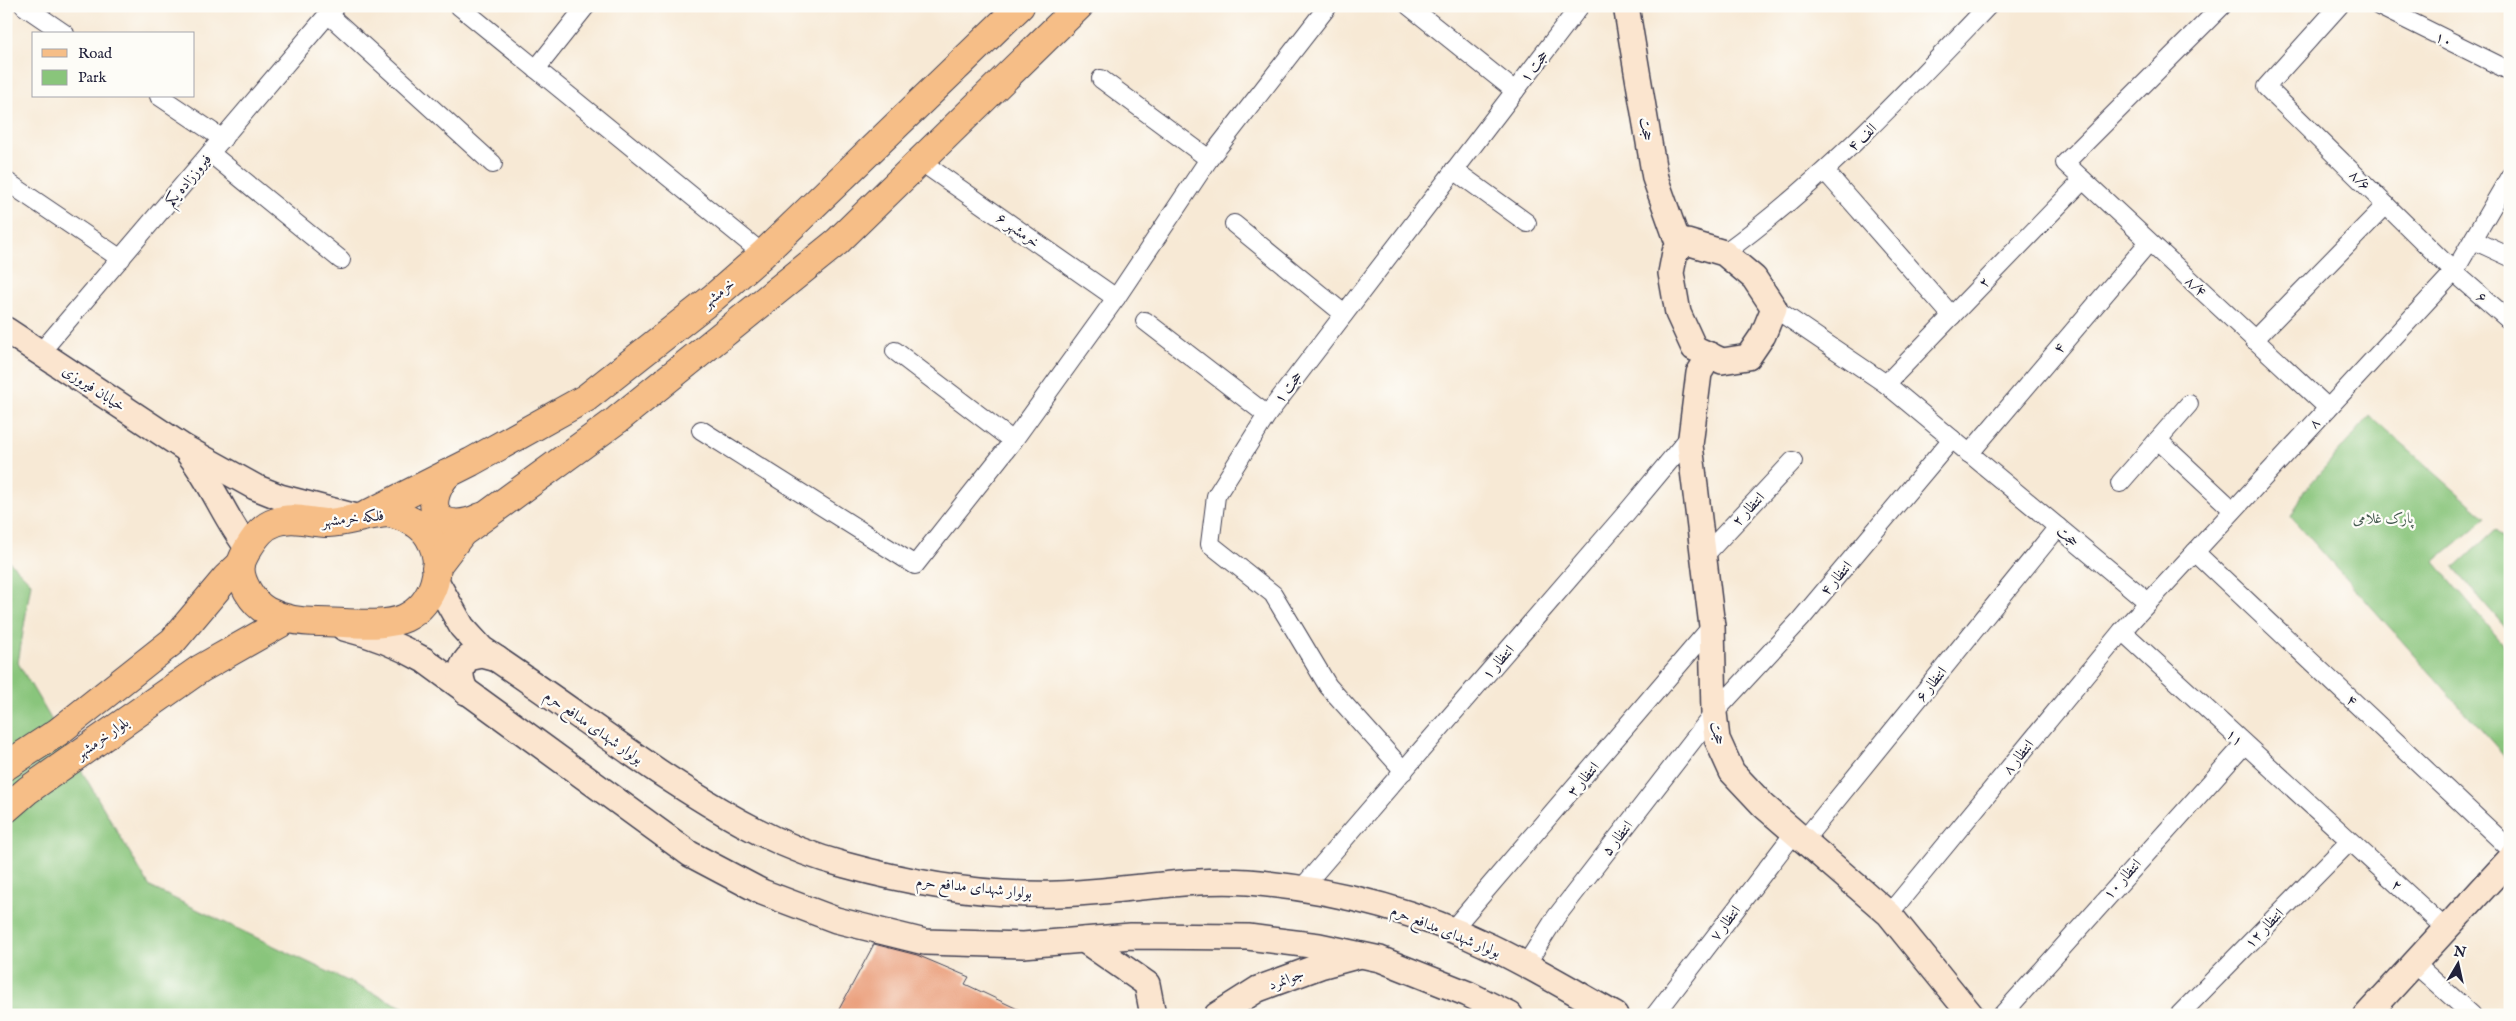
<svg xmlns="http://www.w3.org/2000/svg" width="2516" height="1021" font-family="'IM FELL English',Amiri,serif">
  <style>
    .green { fill: #89c57b; stroke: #56745b }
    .building { fill: #ea9d79 }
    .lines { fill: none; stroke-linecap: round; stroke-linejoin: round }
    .street-casing { stroke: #424052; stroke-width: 20 }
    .secondary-casing { stroke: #424052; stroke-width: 28 }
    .primary-casing { stroke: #424052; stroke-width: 30 }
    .street { stroke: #fff; stroke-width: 18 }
    .secondary { stroke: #fbe5cf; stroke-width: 25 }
    .primary { stroke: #f6be87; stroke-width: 28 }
    .labels { text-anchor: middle; stroke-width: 4.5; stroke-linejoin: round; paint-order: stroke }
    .street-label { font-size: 15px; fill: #22223b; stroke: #fdfcf7 }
    .park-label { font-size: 15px; fill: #465b51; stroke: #fdfcf7 }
  </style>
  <rect width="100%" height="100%" fill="#fdfcf7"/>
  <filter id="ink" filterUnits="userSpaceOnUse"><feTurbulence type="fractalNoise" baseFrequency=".02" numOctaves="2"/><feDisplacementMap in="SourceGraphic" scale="10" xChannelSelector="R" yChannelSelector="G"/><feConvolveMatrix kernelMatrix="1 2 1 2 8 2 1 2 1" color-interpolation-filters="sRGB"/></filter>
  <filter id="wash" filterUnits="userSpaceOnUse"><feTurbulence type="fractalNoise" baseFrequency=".0096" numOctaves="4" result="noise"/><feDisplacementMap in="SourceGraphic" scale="20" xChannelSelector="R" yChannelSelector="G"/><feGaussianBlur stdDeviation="1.12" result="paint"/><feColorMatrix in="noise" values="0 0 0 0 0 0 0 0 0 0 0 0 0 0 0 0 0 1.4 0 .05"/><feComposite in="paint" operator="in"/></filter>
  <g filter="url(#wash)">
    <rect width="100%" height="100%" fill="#f7e9d5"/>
    <g class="green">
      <path d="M2370,416L2486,518L2434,562L2510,652V762L2291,517L2304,491Z"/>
      <path d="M2495,530L2510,546V633L2454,568Z"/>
      <path d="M6,558L31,583L18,663L150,887L419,1015H6Z"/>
    </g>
    <g id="blocks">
      <path class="building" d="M874,944L917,955L969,977L965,984L1030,1015H836Z"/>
    </g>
  </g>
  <g filter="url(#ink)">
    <use href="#blocks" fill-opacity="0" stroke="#424052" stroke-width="1"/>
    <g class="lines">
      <defs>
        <g id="street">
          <path d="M24,6L65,34"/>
          <path d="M459,6L763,254"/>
          <path d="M1409,6L1515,91"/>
          <path d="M2222,6L2065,163L2328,408"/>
          <path d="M2339,6L2266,87L2454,272L2510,321"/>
          <path d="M2379,6L2510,71"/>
          <path d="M328,14L493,164"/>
          <path d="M536,69L586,6"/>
          <path d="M1101,79L1209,159"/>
          <path d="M159,96L223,139"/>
          <path d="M210,153L341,260"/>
          <path d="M920,161L1116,298"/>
          <path d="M1454,170L1527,223"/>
          <path d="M1825,171L1952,316"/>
          <path d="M6,181L121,259"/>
          <path d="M1234,224L1344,314"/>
          <path d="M2473,240L2510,257"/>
          <path d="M1724,253C1822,182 1904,94 1988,6"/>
          <path d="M1774,308L1886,384L2148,602"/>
          <path d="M1145,321L1267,415"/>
          <path d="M2254,340L2386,205"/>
          <path d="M895,351L1013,441"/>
          <path d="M40,353L335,6"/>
          <path d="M1886,384L2083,180"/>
          <path d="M701,430L915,565L1013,441L1116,298L1209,159L1328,6"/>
          <path d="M2158,440L2233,510"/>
          <path d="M1969,454L2149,242"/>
          <path d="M2120,483L2189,404"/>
          <path d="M2195,552L2510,849"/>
          <path d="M1704,556L1793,461"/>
          <path d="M2122,631L2446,929"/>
          <path d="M1404,771L1328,686L1273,594L1210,544L1216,496L1267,415L1580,6"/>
          <path d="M1804,840L2058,527"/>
          <path d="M1302,888L1627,512L1692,434"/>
          <path d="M1889,914L2122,631L2454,272L2510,176"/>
          <path d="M1452,930L1712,626"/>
          <path d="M2414,963L2472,1015"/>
          <path d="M1525,966L1556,917L1714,713L1801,619L1952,439"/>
          <path d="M1655,1015L1795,832"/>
          <path d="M2002,1015L2244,745"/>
          <path d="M2179,1015L2349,842"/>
        </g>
        <g id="secondary">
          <path d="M1626,6L1655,178L1680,248"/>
          <path d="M1687,242L1724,253L1754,278L1774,308L1763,335L1748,357L1722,361L1694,348L1678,313L1671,273L1675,252Z"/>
          <path d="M6,330L183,447L255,487L280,497L357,517"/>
          <path d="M1710,355L1699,373L1690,445L1712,626L1714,713L1717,739L1732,772L1764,806L1889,914L1971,1015"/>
          <path d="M189,454C213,484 225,519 248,548"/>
          <path d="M436,581L462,627L482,649C542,689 600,732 659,772C718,811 776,847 845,865C914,884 987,896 1058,894C1121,892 1185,878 1248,882C1332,889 1415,910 1491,947C1533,967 1574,992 1615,1015"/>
          <path d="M344,628C373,635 398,645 424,660L690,854L762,892L836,920L925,942L1023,945L1131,936L1248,937L1319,946L1380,959L1468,994L1510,1015"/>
          <path d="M466,692C460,679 458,669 468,658L482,655L497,659"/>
          <path d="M1084,940L1147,984L1153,1015"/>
          <path d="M1217,1015L1258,989L1320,966L1357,956"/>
          <path d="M2367,1015L2510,859"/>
        </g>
        <g id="primary">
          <path d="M447,474C418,510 442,536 481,517"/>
          <path d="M388,513C403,516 420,522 429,537C446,565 434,604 405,618C384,628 343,622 319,622C302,622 282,619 267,611C253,604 238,580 241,564C242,559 246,552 249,547C256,536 263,526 276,522C293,515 311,523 328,523C348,522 368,514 388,513Z"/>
          <path d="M368,514L471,462L586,398L714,297L763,254L1020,6"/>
          <path d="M436,567L462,533L617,420L837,242L1079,6"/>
          <path d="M6,766L58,732L173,641L226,578L241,564"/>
          <path d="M6,809L28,790L200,669L288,619"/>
        </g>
      </defs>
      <use href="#street" class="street-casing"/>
      <use href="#secondary" class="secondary-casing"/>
      <use href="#primary" class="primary-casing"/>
      <use href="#street" class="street"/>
      <use href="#secondary" class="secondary"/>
      <use href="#primary" class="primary"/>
    </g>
  </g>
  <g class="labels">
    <g class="street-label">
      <text transform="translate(2444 39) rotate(26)" y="5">۱۰</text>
      <text transform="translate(1534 66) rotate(-53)" y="5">حجت ۱</text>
      <text transform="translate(1647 129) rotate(80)" y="5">حجت</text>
      <text transform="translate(1862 137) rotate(-43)" y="5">۴ الف</text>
      <text transform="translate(188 180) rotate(-50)" y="5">فیروززاده یکم</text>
      <text transform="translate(2360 180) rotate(45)" y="5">۸/۶</text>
      <text transform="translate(1018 230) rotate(35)" y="5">خرمشهر ۶</text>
      <text transform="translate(1984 282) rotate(-46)" y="5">۲</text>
      <text transform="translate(2196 286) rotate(43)" y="5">۸/۴</text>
      <text transform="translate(718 293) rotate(-40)" y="5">خرمشهر</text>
      <text transform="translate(2482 297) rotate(42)" y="5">۶</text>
      <text transform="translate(2059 348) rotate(-50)" y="5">۴</text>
      <text transform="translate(1288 387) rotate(-53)" y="5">حجت ۱</text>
      <text transform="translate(94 388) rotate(33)" y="5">خیابان فیروزی</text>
      <text transform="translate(2314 423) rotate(-47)" y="5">۸</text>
      <text transform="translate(1748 509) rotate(-47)" y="5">انتظار ۲</text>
      <text transform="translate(353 518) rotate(-6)" y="5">فلکه خرمشهر</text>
      <text transform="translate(2068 536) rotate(40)" y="5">حجت</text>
      <text transform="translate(1836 578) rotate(-50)" y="5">انتظار ۴</text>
      <text transform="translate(1498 662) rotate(-49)" y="5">انتظار ۱</text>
      <text transform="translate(1931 684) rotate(-51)" y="5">انتظار ۶</text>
      <text transform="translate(2352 700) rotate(43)" y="5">۴</text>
      <text transform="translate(594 727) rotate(35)" y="5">بولوار شهدای مدافع حرم</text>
      <text transform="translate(1718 733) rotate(76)" y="5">حجت</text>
      <text transform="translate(2235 737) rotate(43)" y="5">۱۱</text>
      <text transform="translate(102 738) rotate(-35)" y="5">بلوار خرمشهر</text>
      <text transform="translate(2018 757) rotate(-51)" y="5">انتظار ۸</text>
      <text transform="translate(1583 779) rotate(-50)" y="5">انتظار ۳</text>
      <text transform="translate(1617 838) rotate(-52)" y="5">انتظار ۵</text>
      <text transform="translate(2122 879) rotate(-48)" y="5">انتظار ۱۰</text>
      <text transform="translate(2397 885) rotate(42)" y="5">۲</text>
      <text transform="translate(974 887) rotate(6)" y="5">بولوار شهدای مدافع حرم</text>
      <text transform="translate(1725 923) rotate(-53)" y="5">انتظار ۷</text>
      <text transform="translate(2264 928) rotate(-46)" y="5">انتظار ۱۲</text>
      <text transform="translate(1446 931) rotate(22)" y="5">بولوار شهدای مدافع حرم</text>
      <text transform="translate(1286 979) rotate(-20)" y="5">جوانمرد</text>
    </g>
    <g class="park-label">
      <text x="2383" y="523">پارک غلامی</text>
    </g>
  </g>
  <rect width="2516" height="1021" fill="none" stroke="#fdfcf7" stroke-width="25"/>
  <rect x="32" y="32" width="162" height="65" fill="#fdfcf7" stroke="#a5a5ac"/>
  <rect x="42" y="49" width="25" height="8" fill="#f6be87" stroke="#a5a5ac"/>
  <text x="78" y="58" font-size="15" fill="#22223b">Road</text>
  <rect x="42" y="70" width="25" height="15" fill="#89c57b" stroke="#a5a5ac"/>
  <text x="78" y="82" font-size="15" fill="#22223b">Park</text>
  <g transform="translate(2458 964) rotate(9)" stroke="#fdfcf7" stroke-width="4" paint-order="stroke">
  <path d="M0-4L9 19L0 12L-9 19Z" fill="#22223b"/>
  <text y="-8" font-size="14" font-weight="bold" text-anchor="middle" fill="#22223b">N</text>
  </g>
</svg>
